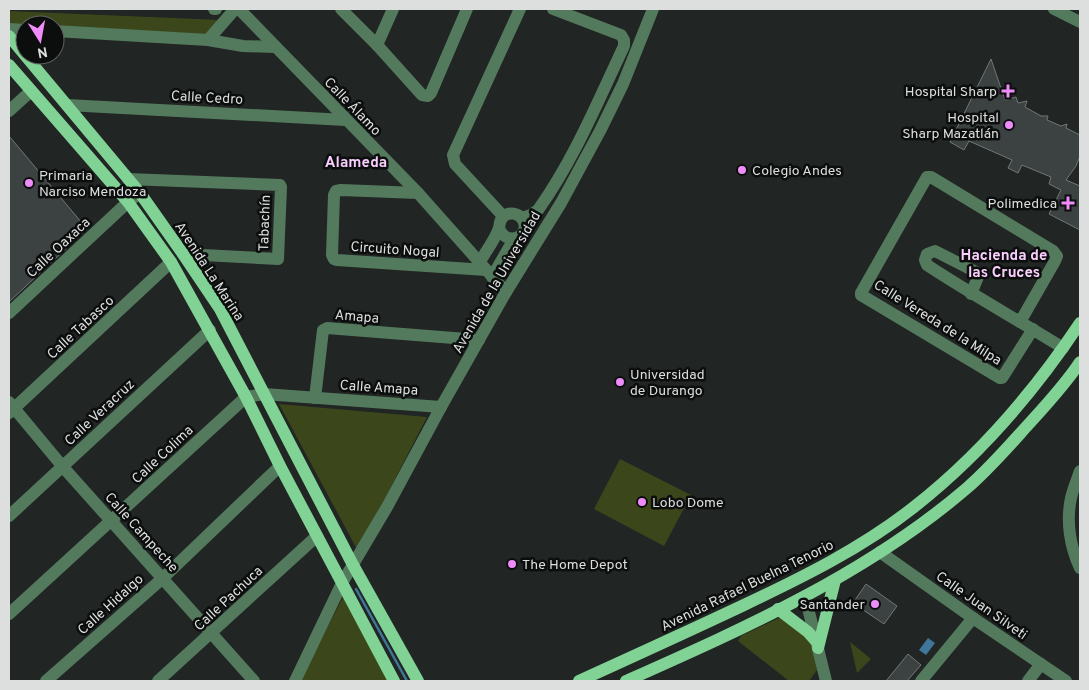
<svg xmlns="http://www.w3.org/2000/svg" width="1089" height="690" font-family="Overpass,sans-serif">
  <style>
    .green { fill: #3b471b }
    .water { fill: #3e7799 }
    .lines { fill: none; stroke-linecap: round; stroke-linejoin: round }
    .stream { stroke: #3e7799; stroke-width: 2.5 }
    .building { fill: #3c4141; stroke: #717777 }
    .minor { stroke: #547a5d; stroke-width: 12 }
    .major { stroke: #81d295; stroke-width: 12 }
    .poi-dot { fill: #ee8cf9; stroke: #0c0e0d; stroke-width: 2 }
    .labels { text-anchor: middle; stroke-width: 5; stroke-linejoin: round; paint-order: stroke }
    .poi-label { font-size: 14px; fill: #dcdfde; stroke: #0c0e0d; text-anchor: start }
    .street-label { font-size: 14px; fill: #dcdfde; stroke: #0c0e0d }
    .neighbourhood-label { font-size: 15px; font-weight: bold; fill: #facefe; stroke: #0c0e0d }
  </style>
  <rect width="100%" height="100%" fill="#212524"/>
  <g class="green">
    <path d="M9,11L220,20L204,35L55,25L9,26Z"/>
    <path d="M279,404L427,417L358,551Z"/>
    <path d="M620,459L691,495L664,546L594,509Z"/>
    <path d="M343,597L388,681H300Z"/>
    <path d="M781,617L812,642L817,670L809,681H789L738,641L741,636Z"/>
    <path d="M850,642L871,659L857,673Z"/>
  </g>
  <path class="water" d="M928,638L935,643L926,655L919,650Z"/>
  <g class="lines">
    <path class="stream" d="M356,589L407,681"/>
  </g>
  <g class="building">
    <path d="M991,59L1005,100L1016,97L1018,103L1027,101L1025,107L1041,116H1048L1047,120L1061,126L1067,124L1066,128L1080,135V156L1076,166L1066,180L1080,186V230L1049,214L1061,190L1049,184L1051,177L1022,165L1018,173L1008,168L1012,160L969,141L964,150L950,142Z"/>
    <path d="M9,136L87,229L10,301L9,299Z"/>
    <path d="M866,584L897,606L884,624L853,603Z"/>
    <path d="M908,654L921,665L907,681H886Z"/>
  </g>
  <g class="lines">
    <g class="minor">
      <path d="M214,9H216"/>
      <path d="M239,9L418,193L506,292"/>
      <path d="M341,9L377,45L422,95L428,96L431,93L467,9"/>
      <path d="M1054,9L1080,22"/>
      <path d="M9,29L25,30"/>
      <path d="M55,31L208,40L243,46L274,47"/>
      <path d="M208,40L235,9"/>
      <path d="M377,45L393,9"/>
      <path d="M67,105L345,120"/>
      <path d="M9,111L31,91"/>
      <path d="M128,179L280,185L281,187L278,259L183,254"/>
      <path d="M418,193L341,190L336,191L334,195L332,255L334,259L337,260L486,270"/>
      <path d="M503,216L455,164L453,155L520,9"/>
      <path d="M522,218L531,215L538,210C574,160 598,101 624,46V40L621,35L553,9"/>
      <path d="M479,263C485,253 496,238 499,228C500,224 499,221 503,217C509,211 519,213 523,220C531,235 509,248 499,229"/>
      <path d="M492,277L514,239"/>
      <path d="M971,294L978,277L976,272L935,251L927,254L925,260L927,265C971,294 1018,320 1063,348"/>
      <path d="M9,313L128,202L140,193"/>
      <path d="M1020,322L1055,261L1057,256L1053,251L931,177H927L861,293V295L1000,378H1002L1033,329"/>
      <path d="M315,398L323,330L327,328L479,340"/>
      <path d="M9,402L63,467L254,681"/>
      <path d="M9,413L171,262"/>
      <path d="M1080,471C1077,480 1073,489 1071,498C1066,521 1070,547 1080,568"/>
      <path d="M9,516L210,330"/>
      <path d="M880,552L973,618L1066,681"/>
      <path d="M805,596L826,681"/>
      <path d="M9,614L246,397L264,394L441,407"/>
      <path d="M46,681L163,578L280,466"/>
      <path d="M158,681L317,536"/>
      <path d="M295,681L342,583L387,507L441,407L506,292L561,203L600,131L623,84L653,9"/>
      <path d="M921,681L973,618"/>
      <path d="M1028,681L1041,664"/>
    </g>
    <g class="major">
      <path d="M9,36L140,193L183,254L220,309L353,565L418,681"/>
      <path d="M9,65L128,202L171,262L246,397L280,466L394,681"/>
      <path d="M778,609L808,632L816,641"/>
      <path d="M818,648L835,580"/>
      <path d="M579,681C634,656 689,631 744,605C803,577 862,548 914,507C979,456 1034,392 1080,323"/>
      <path d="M626,681C745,628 867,574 967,488C989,469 1008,447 1027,426C1046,405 1065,385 1080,362"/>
    </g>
  </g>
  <g class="poi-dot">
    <path d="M1005.5 83.5h5v5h5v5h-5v5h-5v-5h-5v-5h5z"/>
    <circle cx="1009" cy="125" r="5"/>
    <circle cx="742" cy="170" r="5"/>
    <circle cx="29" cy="183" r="5"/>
    <path d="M1065.5 195.5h5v5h5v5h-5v5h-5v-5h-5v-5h5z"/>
    <circle cx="620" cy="382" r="5"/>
    <circle cx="642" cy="502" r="5"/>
    <circle cx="512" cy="564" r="5"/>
    <circle cx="875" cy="604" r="5"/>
  </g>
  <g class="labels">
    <g class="poi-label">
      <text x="997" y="96" text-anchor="end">Hospital Sharp</text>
      <text x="999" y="122" text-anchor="end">Hospital<tspan x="999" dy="16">Sharp Mazatlán</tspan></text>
      <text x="752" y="175">Colegio Andes</text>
      <text x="39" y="180">Primaria<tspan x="39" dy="16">Narciso Mendoza</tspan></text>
      <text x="1057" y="208" text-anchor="end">Polimedica</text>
      <text x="630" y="379">Universidad<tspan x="630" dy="16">de Durango</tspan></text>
      <text x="652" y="507">Lobo Dome</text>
      <text x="522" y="569">The Home Depot</text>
      <text x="865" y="609" text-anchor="end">Santander</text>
    </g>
    <g class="street-label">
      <text transform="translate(207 97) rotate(3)" y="5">Calle Cedro</text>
      <text transform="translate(353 106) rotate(46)" y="5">Calle Álamo</text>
      <text transform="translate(264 223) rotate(-88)" y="5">Tabachín</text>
      <text transform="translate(58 247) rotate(-43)" y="5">Calle Oaxaca</text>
      <text transform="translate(395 249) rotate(4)" y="5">Circuito Nogal</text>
      <text transform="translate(210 271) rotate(57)" y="5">Avenida La Marina</text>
      <text transform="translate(496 282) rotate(-60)" y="5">Avenida de la Universidad</text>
      <text transform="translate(357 316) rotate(5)" y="5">Amapa</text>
      <text transform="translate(938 322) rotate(32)" y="5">Calle Vereda de la Milpa</text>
      <text transform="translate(80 327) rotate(-43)" y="5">Calle Tabasco</text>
      <text transform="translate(379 387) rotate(4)" y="5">Calle Amapa</text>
      <text transform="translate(99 412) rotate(-43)" y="5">Calle Veracruz</text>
      <text transform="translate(162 454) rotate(-43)" y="5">Calle Colima</text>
      <text transform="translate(142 532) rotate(48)" y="5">Calle Campeche</text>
      <text transform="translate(747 585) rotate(-26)" y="5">Avenida Rafael Buelna Tenorio</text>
      <text transform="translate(228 598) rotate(-43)" y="5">Calle Pachuca</text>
      <text transform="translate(110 604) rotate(-42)" y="5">Calle Hidalgo</text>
      <text transform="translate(982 605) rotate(35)" y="5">Calle Juan Silveti</text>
    </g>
    <g class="neighbourhood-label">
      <text x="356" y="167">Alameda</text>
      <text x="1004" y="260">Hacienda de<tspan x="1004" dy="17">las Cruces</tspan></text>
    </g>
  </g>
  <rect width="1089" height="690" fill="none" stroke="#dcdfde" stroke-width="20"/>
  <g transform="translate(40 40) rotate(169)"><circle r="24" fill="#0c0e0d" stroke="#5f6261"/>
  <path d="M0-4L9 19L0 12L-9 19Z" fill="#ee8cf9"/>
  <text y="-8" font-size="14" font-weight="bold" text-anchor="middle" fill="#dcdfde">N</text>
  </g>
</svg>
